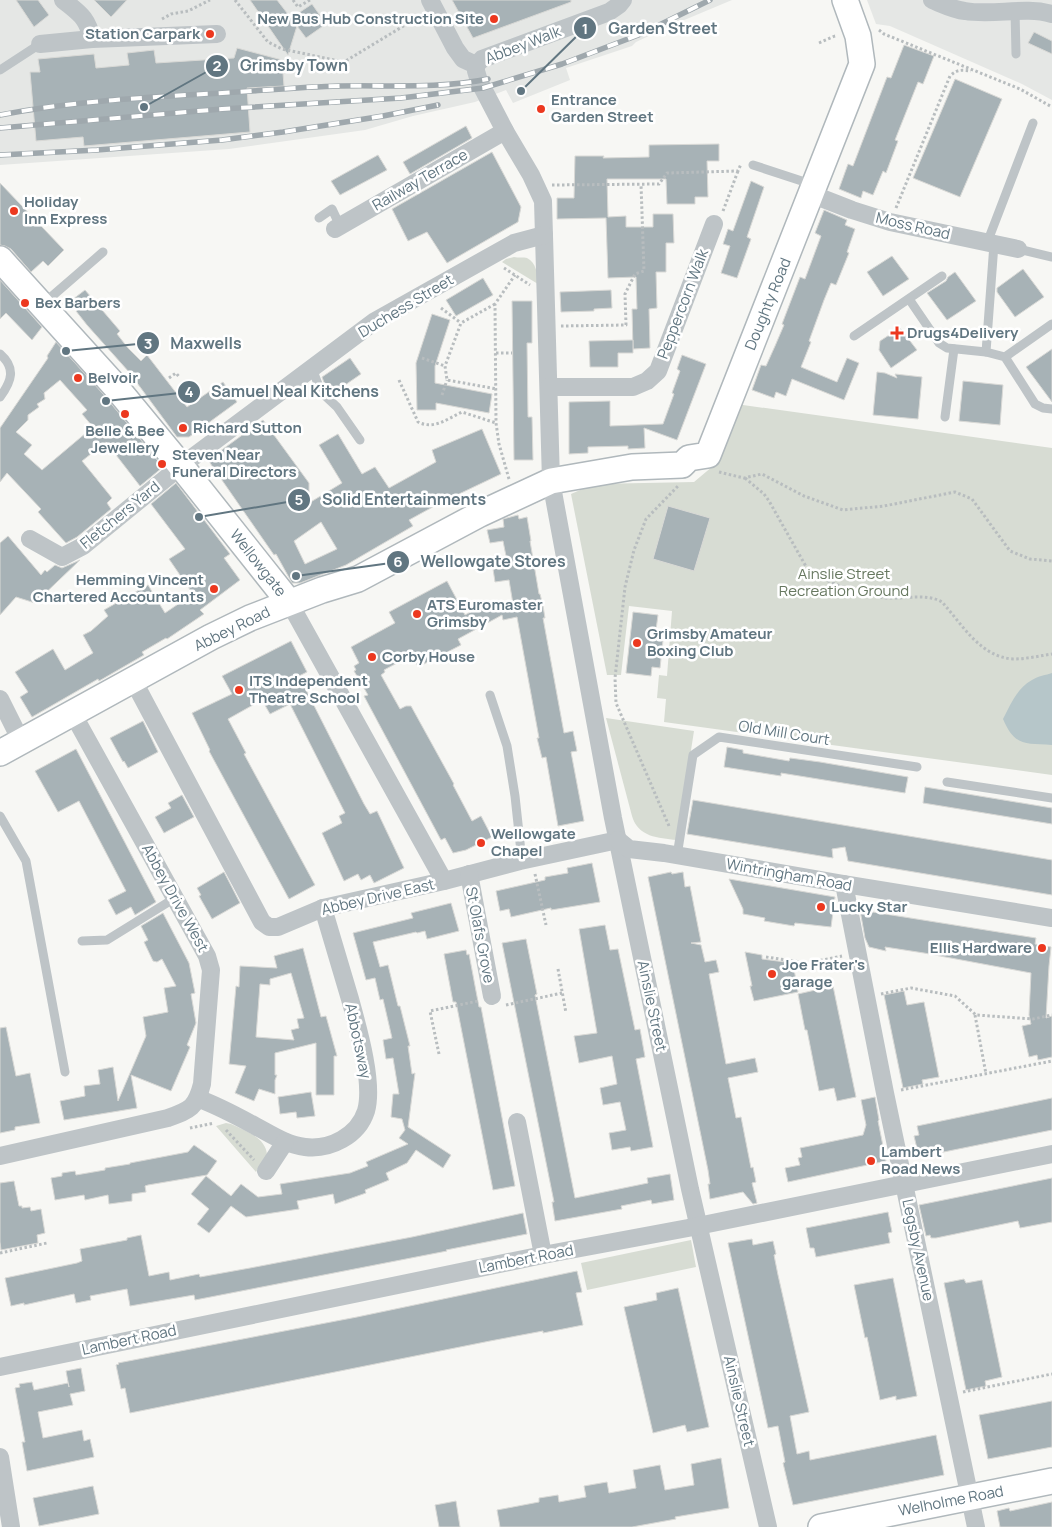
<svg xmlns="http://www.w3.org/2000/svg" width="1052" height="1527" font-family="Manrope,sans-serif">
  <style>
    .built { fill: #e5e7e5 }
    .green { fill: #d7dcd3 }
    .water { fill: #b6c6c9 }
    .building { fill: #a7b2b6; stroke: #d9d9d6; fill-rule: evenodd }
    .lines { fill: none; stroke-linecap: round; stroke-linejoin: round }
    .secondary-casing { stroke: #b0b8bc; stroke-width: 28 }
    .path { stroke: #b8bdbf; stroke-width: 3; stroke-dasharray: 2.5 2.5; stroke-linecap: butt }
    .lane { stroke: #bec4c7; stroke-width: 9 }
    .street { stroke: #bec4c7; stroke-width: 18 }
    .secondary { stroke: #fff; stroke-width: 25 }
    .rail-casing { stroke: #9fa8ad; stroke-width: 5.5 }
    .rail { stroke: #fff; stroke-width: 4; stroke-dasharray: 11; stroke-linecap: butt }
    .poi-dot { fill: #ec381f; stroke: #fff; stroke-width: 2 }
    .labels { text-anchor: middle; stroke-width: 5; stroke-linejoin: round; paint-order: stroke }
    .poi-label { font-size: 15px; font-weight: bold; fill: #617681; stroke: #fff; text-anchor: start }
    .street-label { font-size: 15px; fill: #617681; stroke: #fff }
    .park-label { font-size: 15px; fill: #677860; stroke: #fff }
    .leader { fill: none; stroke: #617681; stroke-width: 2 }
    .callout-dot { fill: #617681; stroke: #fff; stroke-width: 2 }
    .mark-label { font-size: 15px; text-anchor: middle; font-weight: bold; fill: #fff }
    .callout-label { font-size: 16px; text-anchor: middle; font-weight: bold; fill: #617681; stroke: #fff; stroke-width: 5; stroke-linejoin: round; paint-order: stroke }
  </style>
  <rect width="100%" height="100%" fill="#f7f7f4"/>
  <g class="built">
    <path d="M0,0H732L670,26L636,42L632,46L566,68L570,80L513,103L506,90L475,102L413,116L365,130L229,149L0,165Z"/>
    <path d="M867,0H1052V100L1022,84L890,26L876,24Z"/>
  </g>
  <g class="green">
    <path d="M514,257C518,258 524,257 527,258C536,262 538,275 538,284L502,262L506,259Z"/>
    <path d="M736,404L1052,448V775L664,722L666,699L657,698L659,675L667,676L672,611L629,606L621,675H607L571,494L594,484L694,482L719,461Z"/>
    <path d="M606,718L694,731L677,840C658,838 638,837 632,816Z"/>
    <path d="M226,1123L231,1124C245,1131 266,1137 267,1155L256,1172L216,1126Z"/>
    <path d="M691,1240L696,1267L587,1290L581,1263Z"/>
  </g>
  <path class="water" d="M1052,673V745C1025,743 1015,747 1003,719C1011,704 1017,688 1032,680C1038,676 1046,675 1052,673Z"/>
  <g class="building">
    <path d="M16,0H38L49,15L34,27Z"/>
    <path d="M94,0H127L111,17Z"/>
    <path d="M250,0H277L291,18L312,4L326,24L306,38L297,26L288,55Z"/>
    <path d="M452,0H571V2L473,38Z"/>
    <path d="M1034,32L1052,41V54L1028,43Z"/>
    <path d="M904,45L934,56L923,84L918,82L895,140L898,141L886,173L883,171L873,195L863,191L861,198L839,189L848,164L853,166L887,77L891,78Z"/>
    <path d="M237,48L286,61L283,73L284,86L247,88L250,132L84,146L83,137L36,141L30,72H40L38,59L94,54L96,68L129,65L127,53L154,50L156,63L234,58Z"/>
    <path d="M955,79L1002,99L960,197L913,178Z"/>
    <path d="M466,126L472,138L410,174L403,162Z"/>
    <path d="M719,144V161H707L708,197H695V204H667L666,179H607L608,217L626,216V227H653V214H673L674,243H666V272H656L657,308L649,309L650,348L633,349L632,309H637L636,277L608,278L606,218L557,219V198H574L575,156H604L603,158L649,157V145Z"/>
    <path d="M492,152L521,207L518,222L447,263L427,232L408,241L392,209Z"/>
    <path d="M378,155L387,170L340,195L331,181Z"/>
    <path d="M751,181L764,187L747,237L751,239L737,278L721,273L730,246L723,244L728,229L733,231Z"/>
    <path d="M0,183L64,250L48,266L43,261L31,272L11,249L5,246L0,245Z"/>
    <path d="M824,210L847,220L845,225L855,229L847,252L849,253L836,285L831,283L824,300L809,341L811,342L801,367L837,382L847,358L859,363L844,400L792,379L786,396L776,392L774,398L752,390L761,365L766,366L775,346L784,325L782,324L800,277L805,279L821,236L815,233Z"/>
    <path d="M892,256L909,279L883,296L867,272Z"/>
    <path d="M1023,269L1044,297L1015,317L997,292V288Z"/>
    <path d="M955,272L976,301L947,320L927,293L946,281L948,277Z"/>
    <path d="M483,278L493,295L456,316L446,300Z"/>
    <path d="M0,280L42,327L32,340L6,313L0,319Z"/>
    <path d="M85,290L120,331L117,334L128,348L141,361L147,355L187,407L223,382L237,402L189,437H177L129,372L87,325L76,311L77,310L68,303Z"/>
    <path d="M611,290L612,308L594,309V311L561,312L560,292Z"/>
    <path d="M512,301H532V343H527L528,417H532L533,460H514Z"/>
    <path d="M432,314L450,320L435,366V383L492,394L489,413L436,403V410H417L416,363Z"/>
    <path d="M900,328L917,350L891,368L879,350L880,341Z"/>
    <path d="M633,340V353H618V367H590L589,341Z"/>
    <path d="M56,342L104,395L163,467L140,486L106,442L82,461L112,498L107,503L111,509L77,537L66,543L38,512L41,509L7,473L0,482V428L48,358L47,356ZM60,380L87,410L82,414L93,427L42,470L24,454L32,445L16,432L28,420V415L39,407L37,404L45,399L44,393Z"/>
    <path d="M1052,349V402L1026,367Z"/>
    <path d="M682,355L706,364L677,440L644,428L645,448L628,449V446L588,447V453L569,454V402L610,401V426L663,424L674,394L672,393L680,371L677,369Z"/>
    <path d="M350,358L361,374L332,394L326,388L322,377Z"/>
    <path d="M877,372L885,373L897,378L895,374L922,377L918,419L873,415Z"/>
    <path d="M963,381L1003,385L1000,425L959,421Z"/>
    <path d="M263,420L309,483V503L342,483L319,445L338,434L362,474L375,467L389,488L436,462L432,450L482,429L501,474L440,503L409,520L413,526L346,565L300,583H292L276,554L274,555L208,460ZM321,522L337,549L305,564L294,541Z"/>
    <path d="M176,483L230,554L224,558L240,580L200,610L204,614L167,639L166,638L142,652L144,655L99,681L98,679L32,717L20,697L28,692L15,672L53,649L65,670L93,653L83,635L91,631L108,616L104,610L148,585L165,613L193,594L169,559L185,549L151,504Z"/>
    <path d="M668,506L710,518L694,571L653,559Z"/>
    <path d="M518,515L519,519L527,517L531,541H530L539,594H540L543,606L545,618H543L564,733L573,731L577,751L571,752L584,821L558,826L546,757L542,758L537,738H539L517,617L503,620L502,615L458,639L461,645L418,667L412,655L384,670L385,672L381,675L400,709L406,706H411L454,784L453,785L472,821L481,816L492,837L466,850L453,853L445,838L441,840L364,696L368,695L354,671L356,670L354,666L359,663L351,647L395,623L389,612L447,581L465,615L480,607L482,610L513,604L509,580L495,582L493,569L508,566L503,541L490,543L487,530L504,527L503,519Z"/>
    <path d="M8,536L41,575L45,570L47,572L55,565L62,568L80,560L35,603L16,597L0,615V543Z"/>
    <path d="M633,612L658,615L656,630L664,631L660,668L652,667L651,676L626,673Z"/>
    <path d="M291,641L307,672L299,676L364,804L370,814L377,811L404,868L374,883L370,875L361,880L358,874L344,881L322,833L342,823L339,816L345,813L290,704L270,714L262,700L228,719L246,753L244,754L315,885L289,899L209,751L210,750L192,713L232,694L222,676Z"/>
    <path d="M143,721L158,752L128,768L124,761L123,762L110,738Z"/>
    <path d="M727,747L743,750V753L789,761L790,758L820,762L908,777L905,793L781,773V776L724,767Z"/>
    <path d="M76,749L156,902L135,915L131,907L116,915L108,900L126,891L79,801L58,812L35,771Z"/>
    <path d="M925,787L1052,808V824L923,803Z"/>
    <path d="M182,795L194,817L164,833L155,817L171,808L168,803Z"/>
    <path d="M693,800L1052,860V895L848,861L845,847L832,849L833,858L687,834Z"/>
    <path d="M592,863L600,902L551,910V908L511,917L509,909L500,911L496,891L545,880V877L568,873L567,868Z"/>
    <path d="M224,872L240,903L212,919L199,896L201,895L197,888Z"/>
    <path d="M671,872L672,874L683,872L685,887L690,886L701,942L691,943L701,945L705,962L716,960L719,972L709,974L726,1064L755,1058L758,1072L728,1078L736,1118L741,1117L751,1168L753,1167L756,1182L752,1183L757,1203L753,1204L743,1192L710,1199L708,1184H710L708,1170L648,877Z"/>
    <path d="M729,879L835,897L831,927L795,923L794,926L764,921L765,918L743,914V909Z"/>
    <path d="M451,903L459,931L427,939L425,931L417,933L416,932L373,942L380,967L388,965L398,1006H400L410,1046H408L412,1074L415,1073L408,1127L451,1155L443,1168L416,1150L407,1163L386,1173L389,1180L365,1190L366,1193L335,1204L333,1194L297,1201L299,1209L246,1217L231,1206L209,1233L197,1224L209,1209L191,1194L206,1176L231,1196L241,1184L258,1197L282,1194L280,1184L350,1173L368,1166L366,1162L408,1144L399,1138L405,1130L402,1119L391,1117L393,1094H399L393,1058L386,1059L383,1040L392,1038L383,999L380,1000L375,978L366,980L353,933L413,918L411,913Z"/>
    <path d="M860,910L1036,938L1035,944L1051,947L1049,966L1046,1018L1052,1016V1057L1038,1060L1037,1055L1029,1057L1022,1026L1031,1024L1029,1015L1031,973L924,953L885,947L886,951L869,947L865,938Z"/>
    <path d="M163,913L189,963L195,993L191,994L196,1023L187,1045L190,1047L171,1091L131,1075L137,1108L64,1120L60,1101L85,1096L84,1086L100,1084L98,1070L113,1067L118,1101L146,1036L143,1017L168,1012L164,988L176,986L162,959L157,962L153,961L144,942L148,940L141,926Z"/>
    <path d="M605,925L610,950L618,949L635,1030L640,1029L645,1057L636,1059L653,1147L631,1151L630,1147L612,1150L609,1133L626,1130L620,1102L603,1105L600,1088L617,1084L612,1056L579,1063L574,1036L597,1033L579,929Z"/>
    <path d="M526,939L537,994L535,995L575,1198L648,1183L647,1178L670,1174L674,1200L652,1204L651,1200L621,1206L622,1209L555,1221L552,1202H554L502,943Z"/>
    <path d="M303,948L321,1017L326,1016L337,1056H334V1095H316V1043L275,1053V1075H277L275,1080V1094L259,1089L254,1101L235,1093L246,1066L229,1064L236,986L239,987L240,966L277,968L274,956ZM291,973L304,1018L297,1019L299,1028L291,1030L294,1040L256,1037L260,984L270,985V979Z"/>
    <path d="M466,950L467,955L469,954L479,1007H481L515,1186L493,1190L456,1002H453L444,954Z"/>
    <path d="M745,952L762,955V959L793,963L798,992L754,1001L750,986H752Z"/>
    <path d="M833,986L856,1097L837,1101L834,1088L819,1091L807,1030H805L798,994Z"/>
    <path d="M904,991L907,1005L924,1002L939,1077L922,1080L923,1084L903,1088L884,995Z"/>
    <path d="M6,1027L16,1076L30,1073L40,1123L15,1127V1130L0,1133V1028Z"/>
    <path d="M311,1092L315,1116L297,1118L296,1112L280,1114L278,1097Z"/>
    <path d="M875,1097L879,1120L878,1121L886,1161L788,1182L785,1168L800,1165L798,1158L802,1157L800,1148L863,1135L866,1125L861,1100Z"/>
    <path d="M1052,1098V1130L919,1157L914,1136L919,1135L917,1126Z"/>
    <path d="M194,1145L217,1161L207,1175L148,1185L145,1186L146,1192L132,1194V1201L109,1204L108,1195L85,1200L84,1195L55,1200L51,1178L62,1176V1173L75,1171L76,1175L105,1170V1168L130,1164V1163L188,1152Z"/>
    <path d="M1052,1178V1222L1020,1228L1018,1221L936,1238H931L930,1235L926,1236L919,1205Z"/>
    <path d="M14,1181L19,1206H22V1208L30,1207L31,1211L41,1209L45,1233L37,1235L38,1243L1,1250L0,1242V1183Z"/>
    <path d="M888,1212L892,1232L888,1233L890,1243L816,1257L814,1248H810L806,1228Z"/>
    <path d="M523,1213L527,1234L446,1250L447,1251L195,1300L194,1295L130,1306L127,1289L90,1296L91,1300L76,1303L74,1294L24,1305V1303L11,1306L5,1278L77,1263L82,1261L80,1249L127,1240V1238L141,1235L149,1276L169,1272L170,1280L199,1274L200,1277L250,1268L412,1237Z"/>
    <path d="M752,1239L753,1245L773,1241L776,1254L774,1255L778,1275L809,1412L790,1416L797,1454L809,1451L810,1460L936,1435L944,1475L793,1505L783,1463L785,1462L778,1426L768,1428L728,1243Z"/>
    <path d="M577,1271L582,1292L576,1293L583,1325L543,1333V1331L490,1341L130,1413L125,1388L121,1389L116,1365L119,1364L118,1363L357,1317Z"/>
    <path d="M893,1278L917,1396L896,1400V1396L880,1400L867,1337L865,1338L854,1285Z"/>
    <path d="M964,1279L966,1283L982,1280L1002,1377L985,1381L986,1386L966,1390L944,1283Z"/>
    <path d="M678,1288L709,1427L687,1432L685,1425L653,1433L624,1307L657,1300L656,1293Z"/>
    <path d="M81,1368L85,1391L70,1394L73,1405L38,1412L43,1438L82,1430L84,1441L90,1439L94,1457L27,1471L22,1442H25L15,1388L20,1387L19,1384L32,1382L34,1390L68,1383L69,1387L66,1371Z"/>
    <path d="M1052,1401V1447L988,1459L979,1415Z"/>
    <path d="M721,1458L729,1508L675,1517L676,1519L632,1527H500L497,1510L539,1502V1498L558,1495L559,1502L586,1497L584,1486L607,1482L609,1493L636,1488L633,1470L660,1465L665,1490L694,1485L691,1464Z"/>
    <path d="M93,1486L99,1514L39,1526L33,1498Z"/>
    <path d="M456,1501L460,1527H439L435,1505Z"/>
    <path d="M1052,1502V1527H1000L997,1511L1009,1508L1010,1511Z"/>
  </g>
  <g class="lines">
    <defs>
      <g id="secondary">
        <path d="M0,259L115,386L181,466L289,602"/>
        <path d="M0,753L211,637L250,618L322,590L358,579L480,514L551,481L632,467L682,465L689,458L708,455L862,64L858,36L845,0"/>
        <path d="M821,1527L1052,1481"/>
      </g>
    </defs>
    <use href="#secondary" class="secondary-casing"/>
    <g class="path">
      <path d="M235,0L268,42L282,49L344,62L420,16"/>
      <path d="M293,0L298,7L310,0"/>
      <path d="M162,19L171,14L188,11L210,0"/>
      <path d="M879,30L884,34L1020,89L1052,107"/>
      <path d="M819,43L835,36H836"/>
      <path d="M552,185L659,184L667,173L738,171L741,164"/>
      <path d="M896,208L950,76C957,69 962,70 971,71"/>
      <path d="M723,211L738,171"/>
      <path d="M504,268L530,285"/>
      <path d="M495,304L461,323L445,366L447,380L497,389"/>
      <path d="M441,308L461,323"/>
      <path d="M561,326L626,325L625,294L635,274L644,271L641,184"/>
      <path d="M496,353H512"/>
      <path d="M422,358L445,366"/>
      <path d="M169,378L176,373L180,378"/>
      <path d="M399,380L418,422C434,430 447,419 462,412L496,423"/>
      <path d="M442,395L447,380"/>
      <path d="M719,472L744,478L762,474L804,496L843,510L884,506L955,492L972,499L1010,551L1030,559L1052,561"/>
      <path d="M745,478L764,494L769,501L808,570C831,584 861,596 888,598C906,599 926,593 942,602C962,624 980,657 1013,659C1026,659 1039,656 1052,654"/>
      <path d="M509,479L499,444L496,423L495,304L515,275"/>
      <path d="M669,826L616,703L615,678L625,587L634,550L646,519L679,485"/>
      <path d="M535,874L546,925"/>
      <path d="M766,957L807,963L842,956"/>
      <path d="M558,969L566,1013"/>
      <path d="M881,994L911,988L955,996L976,1015L1033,1019L1052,1015"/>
      <path d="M506,1005L562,993"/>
      <path d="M975,1015L986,1074"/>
      <path d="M439,1054L430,1011L478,1001"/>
      <path d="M901,1090L1052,1061"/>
      <path d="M190,1128L214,1123"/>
      <path d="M226,1130L254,1160"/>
      <path d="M0,1253L47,1243"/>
      <path d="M963,1392L1052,1374"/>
    </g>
    <g class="lane">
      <path d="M1015,11L1016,54"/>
      <path d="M0,70L40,44"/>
      <path d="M753,165L814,185"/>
      <path d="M319,218L332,209L340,226"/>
      <path d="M987,243L1033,123"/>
      <path d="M994,244L986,352L1005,357L1035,404L1043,408L1052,409"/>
      <path d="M1018,249L1052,257"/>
      <path d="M909,299L939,343L947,348L986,352"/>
      <path d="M43,304L103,252"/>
      <path d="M854,336L942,276"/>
      <path d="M0,354C16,368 12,381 0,397"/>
      <path d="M1005,357L1052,324"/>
      <path d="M312,368L321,392L337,407L360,440"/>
      <path d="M945,417L954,349"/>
      <path d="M490,695L507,746L515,796L522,861"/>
      <path d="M947,782L1052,798"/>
      <path d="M0,816L26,861L65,1072"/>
      <path d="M677,856L693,755L719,737L917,767"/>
      <path d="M82,941L107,940L175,898"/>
    </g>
    <g class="street">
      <path d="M63,0C80,14 87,17 92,39"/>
      <path d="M430,0L455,48L463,59L476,65V71L479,81L505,131L531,175L543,201L551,481L613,818L690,1189L768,1527"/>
      <path d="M932,0C942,4 954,10 965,11C994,16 1024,6 1052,14"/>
      <path d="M40,44L92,39L217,34"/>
      <path d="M476,65L482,59L609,12L619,5L623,0"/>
      <path d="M811,194L852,210L890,222L1018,249"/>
      <path d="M335,229L505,131"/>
      <path d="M549,387H633L647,381L658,371L714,224"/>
      <path d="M30,539L62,557L83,546L181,466L375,321L514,243L544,235"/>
      <path d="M289,602L444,881"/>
      <path d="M133,680L262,922L269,927H278L323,908L444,881L520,861L618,840"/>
      <path d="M0,699L21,741"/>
      <path d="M618,840L629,849L664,853L844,884L1052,918"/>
      <path d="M469,874L492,996"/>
      <path d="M844,884L885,1093L976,1527"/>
      <path d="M199,1099C219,1106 237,1116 257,1127C272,1135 287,1145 305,1147C330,1150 358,1136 366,1111C374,1083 358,1028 350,999C341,969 332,939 323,908"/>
      <path d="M517,1122L543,1255"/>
      <path d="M0,1156L168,1118C190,1110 196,1108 202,1084L211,970L207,956L73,714"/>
      <path d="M266,1171L285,1142"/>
      <path d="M0,1367L543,1255L688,1228L1052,1154"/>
      <path d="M0,1457L11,1527"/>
    </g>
    <use href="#secondary" class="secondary"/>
    <defs>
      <g id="rail">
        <path d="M0,115C67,102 136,98 204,94C249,92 295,87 340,86C389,85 439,89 488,79"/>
        <path d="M0,128L222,109L401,98L483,88L562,64L641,34L710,0"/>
        <path d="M0,155L97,150L222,140L283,132L383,116L438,105"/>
      </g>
    </defs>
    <use href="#rail" class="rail-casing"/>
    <use href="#rail" class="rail"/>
  </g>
  <g class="poi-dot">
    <circle cx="494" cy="19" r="5"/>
    <circle cx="210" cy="34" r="5"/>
    <circle cx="541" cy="109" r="5"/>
    <circle cx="14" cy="211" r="5"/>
    <circle cx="25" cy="303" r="5"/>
    <path d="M894.5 325.5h5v5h5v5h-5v5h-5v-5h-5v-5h5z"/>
    <circle cx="78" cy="378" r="5"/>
    <circle cx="125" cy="414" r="5"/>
    <circle cx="183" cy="428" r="5"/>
    <circle cx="162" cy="464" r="5"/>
    <circle cx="214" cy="589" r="5"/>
    <circle cx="417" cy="614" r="5"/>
    <circle cx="637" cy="643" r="5"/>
    <circle cx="372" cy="657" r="5"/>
    <circle cx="239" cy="690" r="5"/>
    <circle cx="481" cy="843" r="5"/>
    <circle cx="821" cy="907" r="5"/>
    <circle cx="1042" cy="948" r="5"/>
    <circle cx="772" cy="974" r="5"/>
    <circle cx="871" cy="1161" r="5"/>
  </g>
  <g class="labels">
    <g class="poi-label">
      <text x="484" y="24" text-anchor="end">New Bus Hub Construction Site</text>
      <text x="200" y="39" text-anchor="end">Station Carpark</text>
      <text x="551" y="105">Entrance<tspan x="551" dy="17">Garden Street</tspan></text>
      <text x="24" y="207">Holiday<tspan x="24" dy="17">Inn Express</tspan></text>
      <text x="35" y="308">Bex Barbers</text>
      <text x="907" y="338">Drugs4Delivery</text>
      <text x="88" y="383">Belvoir</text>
      <text x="193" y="433">Richard Sutton</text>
      <text x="125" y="436" text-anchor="middle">Belle &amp; Bee<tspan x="125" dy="17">Jewellery</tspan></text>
      <text x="172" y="460">Steven Near<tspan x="172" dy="17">Funeral Directors</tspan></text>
      <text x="204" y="585" text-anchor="end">Hemming Vincent<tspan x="204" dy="17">Chartered Accountants</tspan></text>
      <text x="427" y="610">ATS Euromaster<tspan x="427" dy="17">Grimsby</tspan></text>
      <text x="647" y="639">Grimsby Amateur<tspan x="647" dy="17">Boxing Club</tspan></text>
      <text x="382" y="662">Corby House</text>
      <text x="249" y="686">ITS Independent<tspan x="249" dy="17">Theatre School</tspan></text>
      <text x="491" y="839">Wellowgate<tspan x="491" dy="17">Chapel</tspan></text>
      <text x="831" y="912">Lucky Star</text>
      <text x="1032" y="953" text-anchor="end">Ellis Hardware</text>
      <text x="782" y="970">Joe Frater's<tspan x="782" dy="17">garage</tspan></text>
      <text x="881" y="1157">Lambert<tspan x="881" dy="17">Road News</tspan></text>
    </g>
    <g class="street-label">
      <text transform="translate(523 45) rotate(-21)" y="5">Abbey Walk</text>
      <text transform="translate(420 180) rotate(-30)" y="5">Railway Terrace</text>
      <text transform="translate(913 226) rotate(13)" y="5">Moss Road</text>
      <text transform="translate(683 304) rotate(-69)" y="5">Peppercorn Walk</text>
      <text transform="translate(768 304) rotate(-68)" y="5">Doughty Road</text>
      <text transform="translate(406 306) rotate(-31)" y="5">Duchess Street</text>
      <text transform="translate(120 515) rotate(-39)" y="5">Fletchers Yard</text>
      <text transform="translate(258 563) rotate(52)" y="5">Wellowgate</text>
      <text transform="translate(232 629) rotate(-26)" y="5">Abbey Road</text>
      <text transform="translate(784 733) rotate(9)" y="5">Old Mill Court</text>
      <text transform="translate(789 875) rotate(10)" y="5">Wintringham Road</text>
      <text transform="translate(378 897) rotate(-13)" y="5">Abbey Drive East</text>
      <text transform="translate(175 898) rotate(61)" y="5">Abbey Drive West</text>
      <text transform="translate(480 935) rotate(79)" y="5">St Olafs Grove</text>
      <text transform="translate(652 1006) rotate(78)" y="5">Ainslie Street</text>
      <text transform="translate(358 1041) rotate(78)" y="5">Abbotsway</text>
      <text transform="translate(918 1250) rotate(78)" y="5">Legsby Avenue</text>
      <text transform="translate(526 1259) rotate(-11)" y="5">Lambert Road</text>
      <text transform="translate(129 1340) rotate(-12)" y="5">Lambert Road</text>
      <text transform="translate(739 1401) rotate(77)" y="5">Ainslie Street</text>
      <text transform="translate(951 1501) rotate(-11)" y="5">Welholme Road</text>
    </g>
    <g class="park-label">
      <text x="844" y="579">Ainslie Street<tspan x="844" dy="17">Recreation Ground</tspan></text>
    </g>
  </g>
  <path class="leader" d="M521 91L585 28M144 107L217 66M66 351L148 343M106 401L189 392M199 517L299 500M296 576L398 562"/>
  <g class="callout-dot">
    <circle cx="521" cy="91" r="5"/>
    <circle cx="144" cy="107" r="5"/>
    <circle cx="66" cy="351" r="5"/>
    <circle cx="106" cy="401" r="5"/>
    <circle cx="199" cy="517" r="5"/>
    <circle cx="296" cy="576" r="5"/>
    <circle cx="585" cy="28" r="12"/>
    <circle cx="217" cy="66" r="12"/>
    <circle cx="148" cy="343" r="12"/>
    <circle cx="189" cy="392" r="12"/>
    <circle cx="299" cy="500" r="12"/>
    <circle cx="398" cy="562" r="12"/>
  </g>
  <g class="mark-label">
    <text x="585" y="34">1</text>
    <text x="217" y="71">2</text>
    <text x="148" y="349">3</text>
    <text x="189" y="397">4</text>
    <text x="299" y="505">5</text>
    <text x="398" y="567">6</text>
  </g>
  <g class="callout-label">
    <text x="663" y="34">Garden Street</text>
    <text x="294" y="71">Grimsby Town</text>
    <text x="206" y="349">Maxwells</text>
    <text x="295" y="397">Samuel Neal Kitchens</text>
    <text x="404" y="505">Solid Entertainments</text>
    <text x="493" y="567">Wellowgate Stores</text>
  </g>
</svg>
